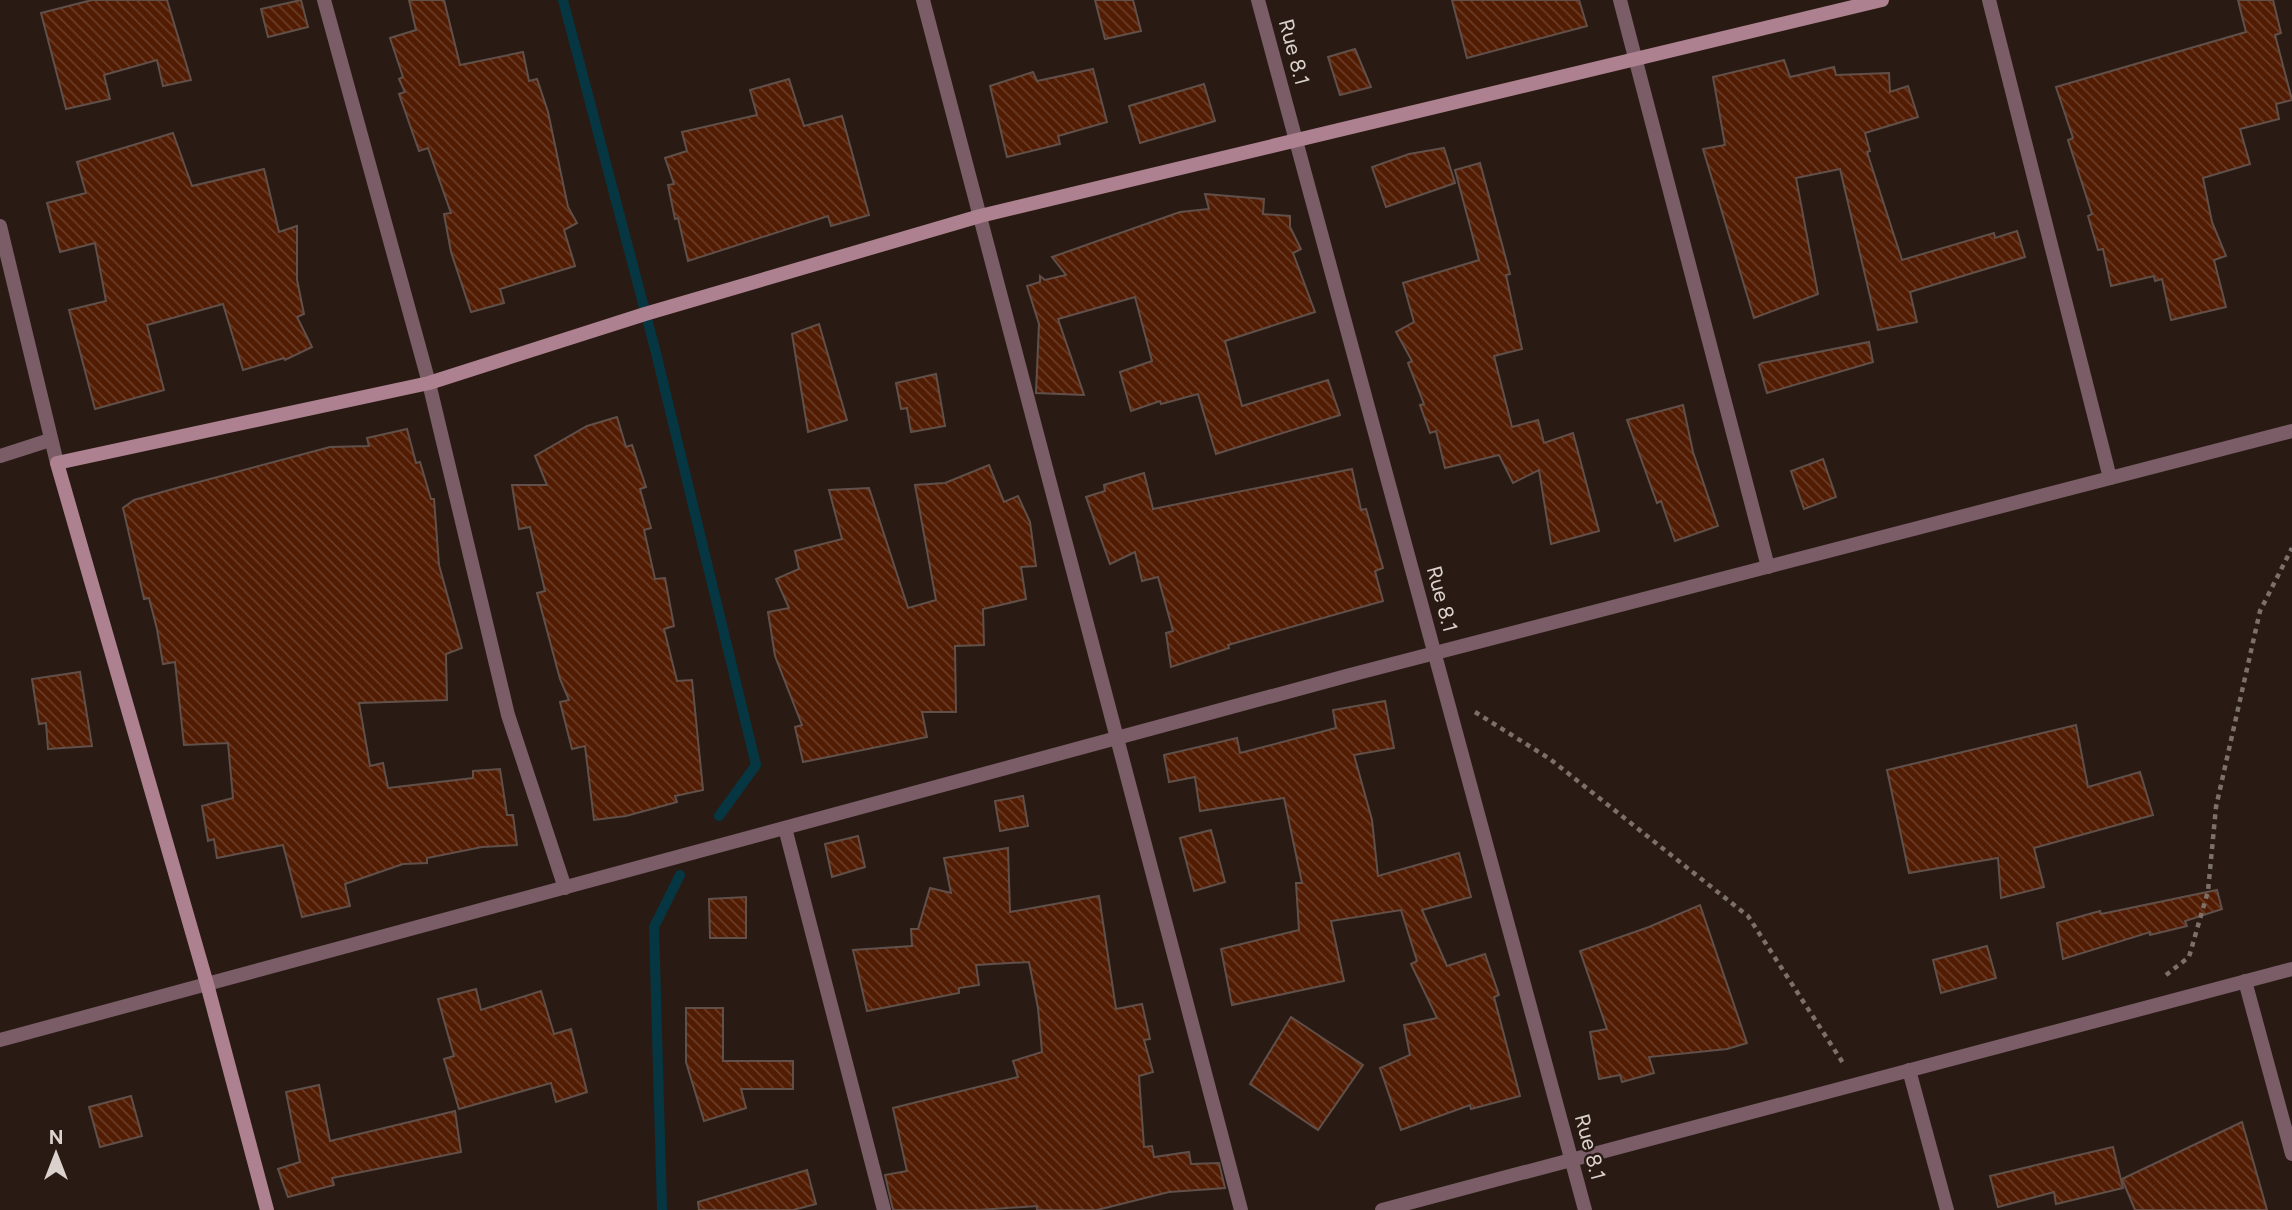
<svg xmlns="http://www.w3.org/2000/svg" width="2292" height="1210" font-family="Figtree,sans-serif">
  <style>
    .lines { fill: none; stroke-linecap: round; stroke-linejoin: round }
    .stream { stroke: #053642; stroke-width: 10 }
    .building { fill: url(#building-back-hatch); stroke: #615049; stroke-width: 2 }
    .path { stroke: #7c706a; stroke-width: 4.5; stroke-dasharray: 5 5; stroke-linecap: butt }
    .street { stroke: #7a5d67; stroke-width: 14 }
    .secondary { stroke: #ae8190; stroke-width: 14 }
    .labels { text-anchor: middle; stroke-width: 5; stroke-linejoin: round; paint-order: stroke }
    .street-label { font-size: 21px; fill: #dcd2cd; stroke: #291b14 }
  </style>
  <defs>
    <pattern id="building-back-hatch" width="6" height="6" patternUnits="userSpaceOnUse" patternTransform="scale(1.75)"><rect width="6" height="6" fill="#521c03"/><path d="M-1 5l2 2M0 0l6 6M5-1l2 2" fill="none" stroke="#6a3c27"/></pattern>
  </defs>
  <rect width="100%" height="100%" fill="#291b14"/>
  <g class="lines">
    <g class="stream">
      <path d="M563,0L656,353L756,765L719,816"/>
      <path d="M662,1210L654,927L680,875"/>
    </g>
  </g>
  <g class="building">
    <path d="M92,0H167L191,80L163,86L157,60L104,75L110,99L66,109L41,13Z"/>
    <path d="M301,0L308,27L268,37L261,9Z"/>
    <path d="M409,0H444L460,65L523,52L529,81L537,79L548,112L568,207L577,223L564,230L575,266L500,289L504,303L471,312L451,252L444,214L451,213L428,148L419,151L399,94L405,92L399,79L403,77L390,38L416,30Z"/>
    <path d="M1095,0H1133L1141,31L1105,39Z"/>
    <path d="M1452,0H1579L1587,26L1467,58Z"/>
    <path d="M2238,0H2273L2281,33L2275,35L2292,100L2276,104L2279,119L2240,129L2250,164L2203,178L2212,222L2226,256L2214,260L2226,307L2171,320L2162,279L2155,281L2154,276L2111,286L2103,249L2098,250L2088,216L2092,214L2068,140L2073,138L2056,87L2246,32Z"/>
    <path d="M1355,49L1371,87L1340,95L1328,57Z"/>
    <path d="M1784,60L1790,77L1834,67L1836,75L1889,73L1890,92L1908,86L1918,117L1865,133L1870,151L1867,152L1902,260L1994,233L1995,238L2017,231L2025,257L1910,292L1917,322L1878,330L1840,169L1796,178L1818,294L1754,318L1703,149L1725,145L1713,77Z"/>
    <path d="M1093,69L1107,122L1058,136L1060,144L1007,157L990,86L1033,72L1037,81Z"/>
    <path d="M789,79L804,126L842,116L869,215L831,226L828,216L688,261L678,218L675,219L668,185L674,184L665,158L687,151L682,132L757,115L750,90Z"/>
    <path d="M1204,84L1215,121L1140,143L1129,106Z"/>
    <path d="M173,133L192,186L264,169L279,232L297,226V280L304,314L297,317L312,347L285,360L284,358L243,370L223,304L147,325L164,390L95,409L69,310L106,301L95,243L60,252L47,203L86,193L77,162Z"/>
    <path d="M1444,148L1455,183L1386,207L1372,167L1409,154Z"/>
    <path d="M1480,163L1510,274L1506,275L1522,349L1494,356L1512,427L1538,420L1544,443L1573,433L1599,531L1551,544L1539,470L1513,483L1499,455L1445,468L1436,431L1430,433L1420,405L1424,404L1408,363L1412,361L1396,332L1414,322L1403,283L1479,260L1455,170Z"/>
    <path d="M1205,194L1264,199L1263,214L1290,216V227L1301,249L1293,253L1315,312L1225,341L1242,406L1328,380L1340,415L1216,454L1198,394L1161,404L1160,401L1131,411L1120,372L1152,361L1135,297L1058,319L1084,395L1036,393L1039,324L1027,286L1040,282V276L1045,280L1066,275L1052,257L1180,212L1209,209Z"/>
    <path d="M819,324L847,420L808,432L792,334Z"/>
    <path d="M1869,342L1873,362L1767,393L1759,365L1762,363Z"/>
    <path d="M936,374L945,426L911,432L907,408L901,409L896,383Z"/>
    <path d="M1683,405L1693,452L1718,526L1675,541L1661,501L1657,503L1627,420Z"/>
    <path d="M617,417L626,447L632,445L646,487L640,489L651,528L644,530L655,579L665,578L674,626L664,629L677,681L692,680L703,790L675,796L677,802L626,816L594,820L585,746L572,749L560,702L569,700L560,679L537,593L545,591L530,527L519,529L512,485H547L535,456L587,426Z"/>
    <path d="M407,429L416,463L420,462L431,499H434L439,565L462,648L446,654L447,700L359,703L370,766L383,763L388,788L473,778V771L500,769L507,815H513L517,845L482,847L427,858V863L403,864L345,884L350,906L302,917L283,845L217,858L214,839L208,841L202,806L233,798L228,743L184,745L175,662L163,664L157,629L149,598L144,599L123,508L134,500L180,487L330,447L369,446L367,438Z"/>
    <path d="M1823,459L1836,497L1804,509L1791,471Z"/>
    <path d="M989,465L1004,502L1018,496L1030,522L1036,566L1021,567L1026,599L983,609L984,645L955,646L956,712H922L927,737L803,762L795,727L802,725L775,656L768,612L789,608L776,579L799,569L795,551L842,539L829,490L869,488L908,608L936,600L915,485L945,483Z"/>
    <path d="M1352,469L1361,510L1366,509L1383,568L1375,571L1383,601L1228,645L1229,648L1171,667L1166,633L1173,631L1158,577L1142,581L1135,552L1110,564L1086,497L1105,491L1104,485L1144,473L1153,509Z"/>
    <path d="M80,672L92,746L48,749L46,723L39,724L32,679Z"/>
    <path d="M1385,701L1394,748L1354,755L1372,820L1378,876L1459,853L1471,897L1422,910L1447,966L1485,954L1499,995L1494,997L1520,1096L1471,1109L1470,1105L1401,1130L1380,1068L1410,1055L1404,1025L1437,1018L1411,964L1417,961L1401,910L1331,921L1344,981L1232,1005L1221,949L1299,930L1296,883H1302L1284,798L1200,811L1195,777L1169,782L1164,755L1237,738L1240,753L1336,728L1333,710Z"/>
    <path d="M2076,725L2088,787L2140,772L2153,815L2034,848L2044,887L2001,898L1998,858L1909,873L1887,770Z"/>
    <path d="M1023,796L1028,826L1000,831L995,801Z"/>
    <path d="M1211,830L1225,882L1194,891L1180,838Z"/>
    <path d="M858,836L865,867L832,877L825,844Z"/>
    <path d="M1008,848L1010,912L1099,896L1116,1009L1142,1004L1150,1039L1144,1040L1153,1072L1139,1076L1144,1147L1152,1146L1154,1157L1189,1152L1191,1164L1219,1163L1225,1188L1169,1192L1097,1210H1037V1206L978,1210H893L885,1175L907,1171L893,1108L1018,1077L1013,1061L1042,1052L1038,1008L1029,962L976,965L979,985L959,988V993L867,1011L853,950L912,946L911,929H918L930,888L951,893L944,858Z"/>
    <path d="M2217,890L2222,909L2185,921L2187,926L2150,935V932L2063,959L2057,923L2100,911L2101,914Z"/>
    <path d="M746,897V938H710L709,899Z"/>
    <path d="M1700,905L1747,1043L1727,1049L1649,1057L1654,1073L1622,1082L1620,1075L1599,1079L1590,1032L1607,1029L1580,951L1649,927Z"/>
    <path d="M1987,946L1996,978L1941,993L1933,960Z"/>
    <path d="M476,989L481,1010L541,991L554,1034L571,1029L587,1092L556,1102L551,1083L459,1109L444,1059L454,1056L438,999Z"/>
    <path d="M686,1008H723V1061H793V1089H741L746,1108L704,1121L686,1062Z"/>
    <path d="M1291,1017L1363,1065L1318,1130L1250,1084Z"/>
    <path d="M319,1085L330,1141L455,1111L461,1152L332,1178L334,1185L288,1197L278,1169L300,1162L286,1092Z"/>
    <path d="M131,1096L142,1136L100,1147L89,1107Z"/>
    <path d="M2242,1122L2267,1210H2135L2122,1179Z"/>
    <path d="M2113,1147L2123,1188L2056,1204L2054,1192L1998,1207L1990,1176Z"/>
    <path d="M807,1170L816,1204L793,1210H699L698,1202Z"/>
  </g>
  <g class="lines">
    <g class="path">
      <path d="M1475,712L1550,759L1748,916L1843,1063"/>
      <path d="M2166,975L2189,957L2208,891L2216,807L2260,611L2292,548"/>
    </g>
    <g class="street">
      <path d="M324,0L429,383L508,715L565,888"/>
      <path d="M923,0L1241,1210"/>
      <path d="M1258,0L1585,1210"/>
      <path d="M1620,0L1768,567"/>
      <path d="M1989,0L2110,478"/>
      <path d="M0,226L57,463"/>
      <path d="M0,456L50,440"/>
      <path d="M785,828L884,1210"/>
      <path d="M2245,981L2292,1154"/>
      <path d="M0,1040L1350,675L2292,431"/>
      <path d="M1909,1070L1947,1210"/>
      <path d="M1382,1210L2292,969"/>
    </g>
    <path class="secondary" d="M267,1210L207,984L57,463L429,383L645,314L980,216L1882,0"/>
  </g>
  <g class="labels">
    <g class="street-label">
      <text transform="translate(1294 52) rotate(75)" y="7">Rue 8.1</text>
      <text transform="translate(1442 599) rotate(75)" y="7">Rue 8.1</text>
      <text transform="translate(1590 1147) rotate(75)" y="7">Rue 8.1</text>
    </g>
  </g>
  <g transform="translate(56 1154)" stroke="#291b14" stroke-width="5" paint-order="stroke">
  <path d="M0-5L12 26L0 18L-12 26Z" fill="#dcd2cd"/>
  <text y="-10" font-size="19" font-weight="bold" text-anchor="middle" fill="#dcd2cd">N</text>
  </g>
</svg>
